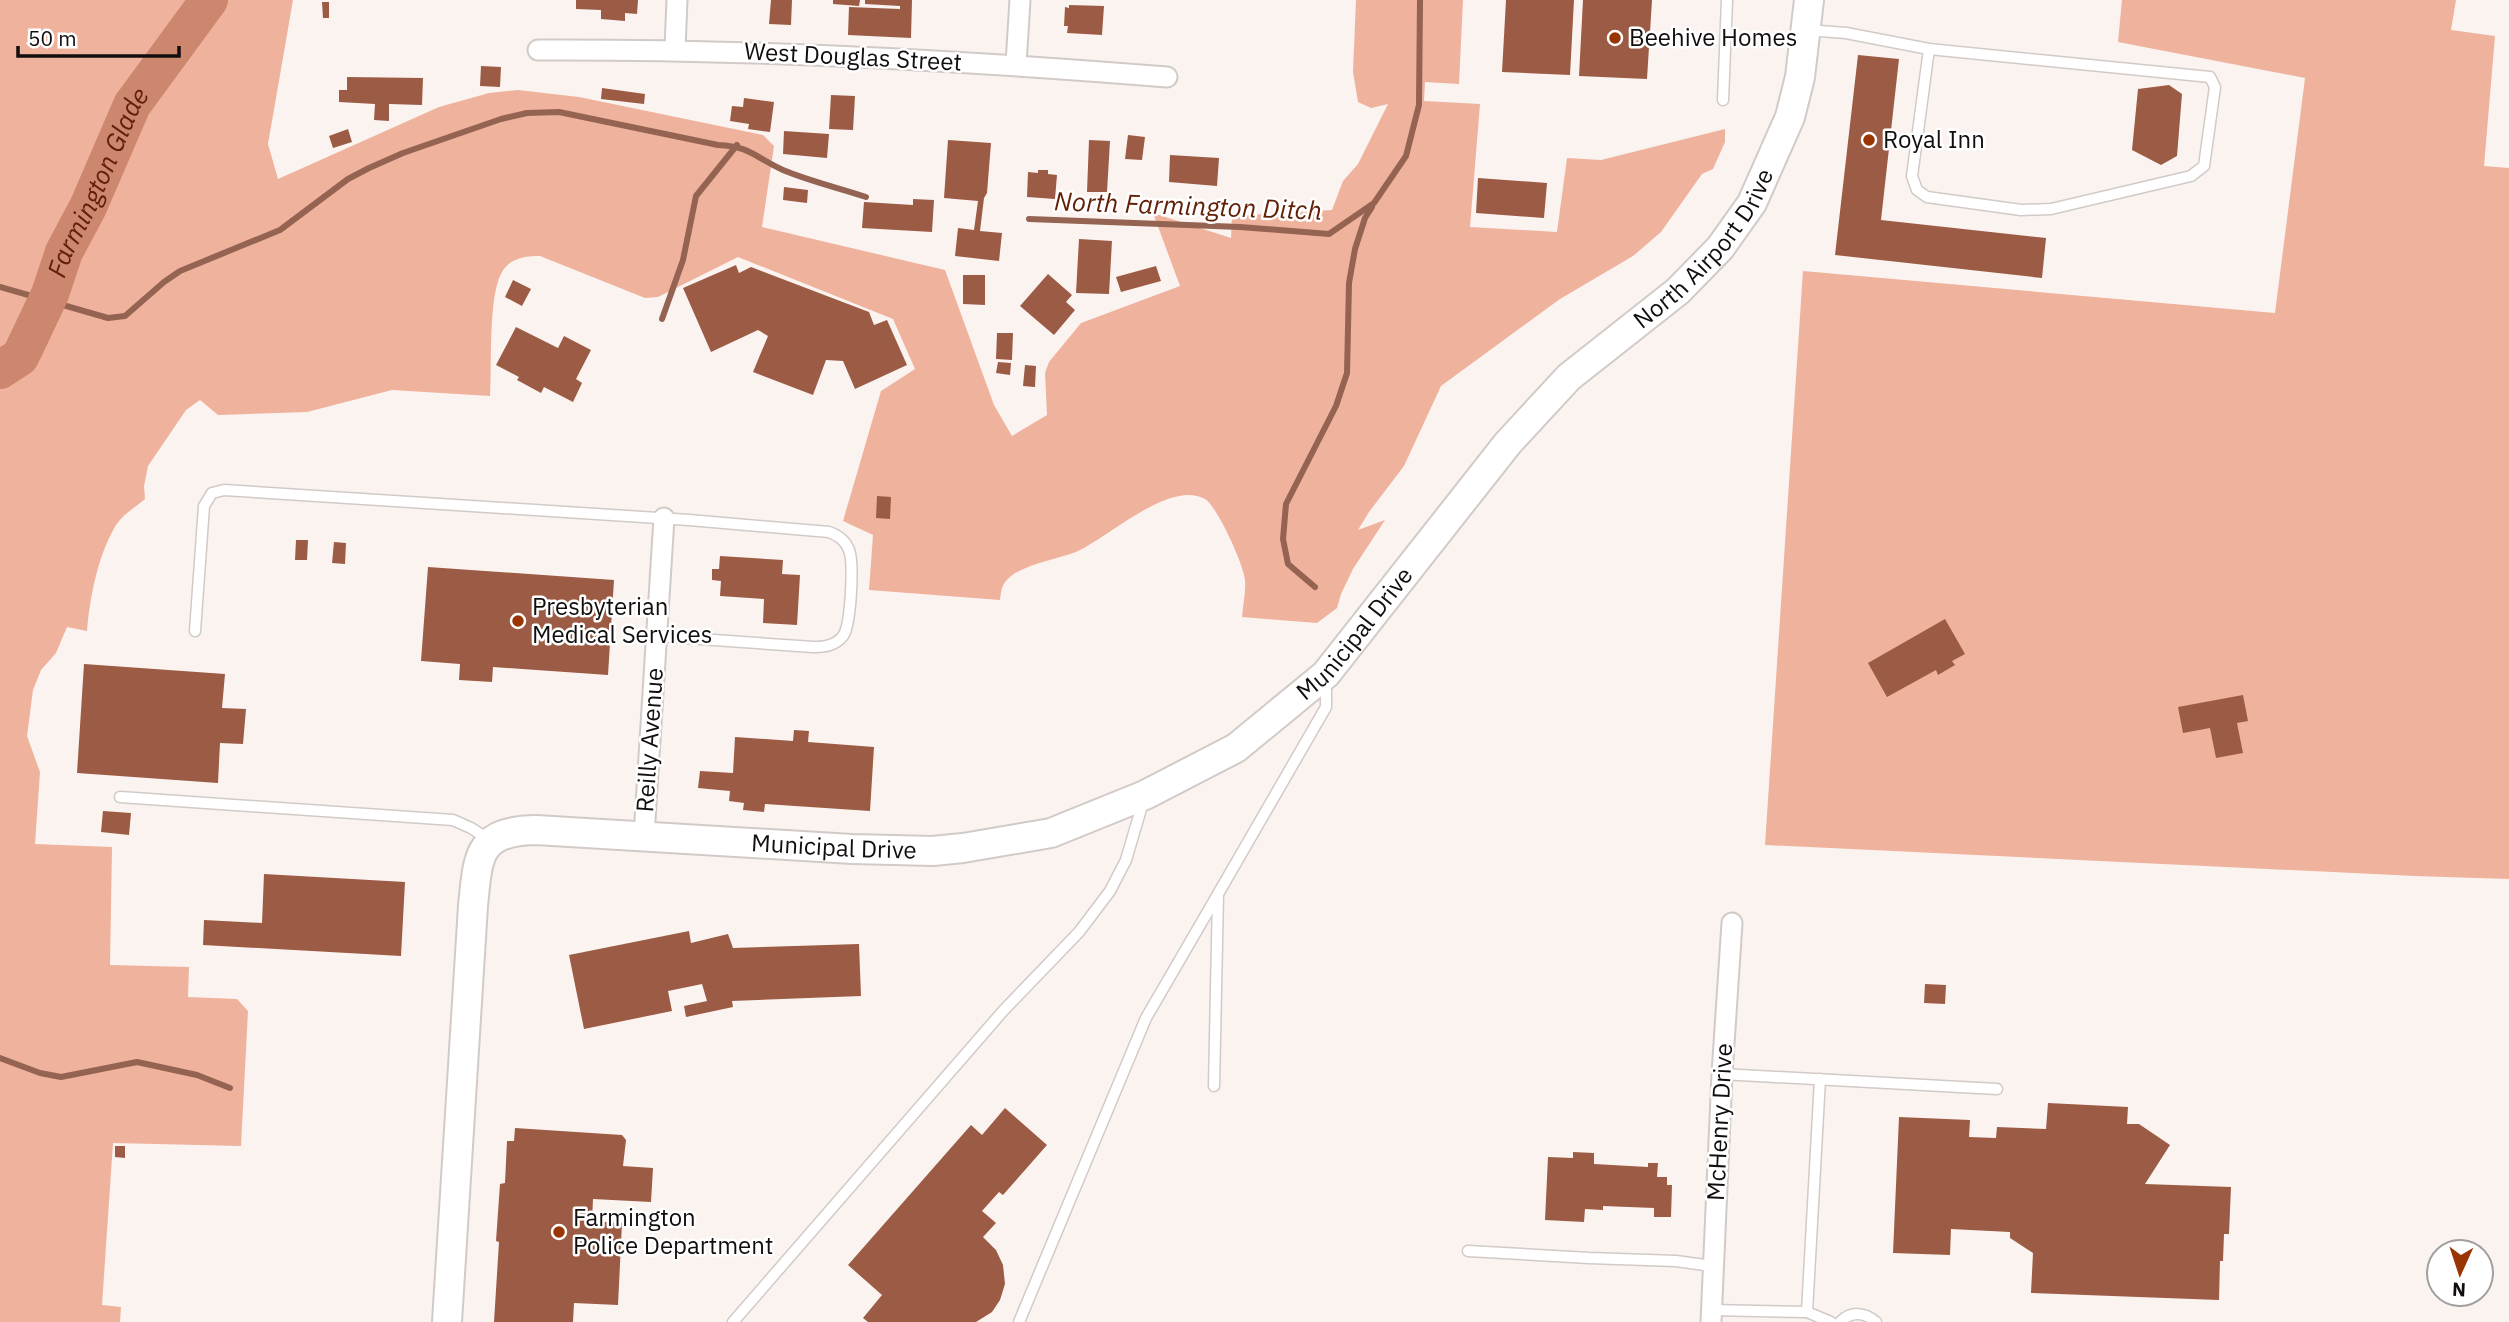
<svg xmlns="http://www.w3.org/2000/svg" width="2509" height="1322" font-family="'IBM Plex Sans',sans-serif">
  <style>
    .green { fill: #efb29d }
    .lines { fill: none; stroke-linecap: round; stroke-linejoin: round }
    .stream { stroke: #946351; stroke-width: 6 }
    .river { stroke: #cc876e; stroke-width: 38 }
    .building { fill: #9c5b44 }
    .lane-casing { stroke: #d2cac7; stroke-width: 13 }
    .street-casing { stroke: #d2cac7; stroke-width: 23 }
    .secondary-casing { stroke: #d2cac7; stroke-width: 32 }
    .lane { stroke: #fff; stroke-width: 10 }
    .street { stroke: #fff; stroke-width: 19 }
    .secondary { stroke: #fff; stroke-width: 28 }
    .poi-dot { fill: #993403; stroke: #fff; stroke-width: 2.5 }
    .labels { text-anchor: middle; stroke-width: 5; stroke-linejoin: round; paint-order: stroke }
    .poi-label { font-size: 24px; fill: #110e0d; stroke: #fff; text-anchor: start }
    .street-label { font-size: 24px; fill: #110e0d; stroke: #fff }
    .water-label { font-size: 26px; font-style: italic; fill: #612107; stroke: #fff }
  </style>
  <rect width="100%" height="100%" fill="#fbf3f0"/>
  <g class="green">
    <path d="M0,0H205L120,113L114,138L87,200L67,230L54,256L36,314L24,339L0,362Z"/>
    <path d="M214,0H293L268,144L278,179L439,107L489,93L518,90L579,97L763,135L774,146L762,227L945,270L994,405L1012,436L1047,415L1045,373L1049,362L1081,323L1180,286L1153,213L1231,238L1232,216L1332,210L1343,181L1358,164L1388,104L1371,108L1358,102L1353,72L1356,0H1463L1459,84L1425,82L1424,101L1480,104L1470,227L1557,232L1567,158L1601,160L1725,129V142L1713,169L1702,174L1661,232L1633,256L1560,299L1441,386L1404,466L1369,512L1358,530L1385,520L1353,569L1341,594L1337,608L1317,623L1242,617C1243,605 1246,592 1245,580C1244,565 1217,506 1205,499C1170,479 1108,538 1076,552C1055,560 1029,563 1011,576C1002,583 1001,590 1000,600L869,590L873,535L843,521L881,391L915,369L893,319L738,257L658,297L645,298L540,256C525,256 510,258 502,272C488,295 492,367 490,396L392,390L307,412L218,415L200,400L186,410L148,466L144,486L145,499C136,507 123,514 116,525C98,555 90,596 87,631L67,627L56,653L41,670L33,690L27,736L40,772L35,844L112,847L110,965L189,967L188,997L237,999L248,1011L241,1146L113,1143L102,1305L121,1307L120,1322H0V381L30,367L38,356L71,258L134,105Z"/>
    <path d="M2122,0H2456L2451,30L2495,36L2484,166L2509,168V879L2415,876L1765,845L1803,271L2275,313L2305,78L2118,42Z"/>
  </g>
  <g class="lines">
    <g class="stream">
      <path d="M1029,219L1240,227L1329,234L1374,203L1406,156L1419,105L1420,0"/>
      <path d="M0,287L108,318L125,316L164,282L180,271L280,230L348,179L369,168L403,153L501,119L527,113L559,112L718,145C750,146 756,158 783,170C809,181 839,188 866,197"/>
      <path d="M662,319L683,260L696,196L737,145"/>
      <path d="M1315,587L1288,564L1283,539L1286,504L1336,406L1347,373L1349,283L1355,249L1365,218L1372,207"/>
      <path d="M0,1058L40,1073L61,1077L137,1062L197,1075L230,1088"/>
    </g>
    <path class="river" id="s1" d="M0,370L20,357L24,349L50,294L64,252L88,207L132,105L209,0"/>
  </g>
  <g class="building">
    <path d="M576,0H638L637,14L625,13V21L601,19V10L576,9Z"/>
    <path d="M771,0H792L791,25L769,24Z"/>
    <path d="M833,0H860L859,6L833,4Z"/>
    <path d="M865,0H912L911,38L848,35L849,7L900,9V6L865,4Z"/>
    <path d="M1506,0H1574L1570,75L1502,72Z"/>
    <path d="M1583,0H1652L1647,79L1579,76Z"/>
    <path d="M322,2H329V18H323Z"/>
    <path d="M1069,5L1104,6L1102,35L1067,33L1068,26H1064L1065,7L1069,8Z"/>
    <path d="M1858,55L1899,59L1881,220L2046,238L2042,278L1835,255Z"/>
    <path d="M481,66L501,67L500,87L480,86Z"/>
    <path d="M347,77L423,78L422,105L389,104V121L374,120L375,104L339,102V90H347Z"/>
    <path d="M2169,85L2182,94L2177,156L2161,165L2132,150L2138,89Z"/>
    <path d="M602,88L645,94L644,104L601,99Z"/>
    <path d="M831,95L855,96L853,130L829,129Z"/>
    <path d="M744,98L774,102L770,132L748,129L749,124L730,121L732,106L743,107Z"/>
    <path d="M348,129L352,142L333,148L329,136Z"/>
    <path d="M784,131L829,134L827,158L783,154Z"/>
    <path d="M1128,135L1145,137L1142,160L1125,159Z"/>
    <path d="M948,140L991,143L987,193L984,198L980,231L1002,233L999,261L955,256L958,228L974,230L978,201L944,198Z"/>
    <path d="M1089,140L1110,141L1107,192H1087Z"/>
    <path d="M1170,155L1219,158L1217,186L1169,182Z"/>
    <path d="M1038,170H1048V174L1057,175L1055,199L1027,197L1028,172L1038,173Z"/>
    <path d="M1478,178L1547,183L1544,218L1476,213Z"/>
    <path d="M784,187L808,190L807,203L783,200Z"/>
    <path d="M913,199L934,200L932,232L862,228L864,202L913,205Z"/>
    <path d="M1079,239L1112,241L1109,294L1076,293Z"/>
    <path d="M736,265L739,273L751,267L869,312L874,325L887,320L907,365L855,389L843,361L826,360L813,395L753,372L768,336L758,330L711,352L683,288Z"/>
    <path d="M1156,266L1161,281L1121,292L1116,277Z"/>
    <path d="M1048,274L1072,295L1066,302L1075,310L1054,335L1020,306Z"/>
    <path d="M963,275H985V305L963,304Z"/>
    <path d="M513,280L531,289L522,306L505,297Z"/>
    <path d="M516,327L558,348L564,336L591,350L576,379L582,383L573,402L544,387L541,393L517,380L519,377L496,365Z"/>
    <path d="M997,333H1013L1012,360L996,359Z"/>
    <path d="M998,362L1011,363L1010,375L996,373Z"/>
    <path d="M1025,365L1036,366L1035,387L1023,386Z"/>
    <path d="M877,496L891,497L890,519L876,518Z"/>
    <path d="M296,540H308L307,560H295Z"/>
    <path d="M334,542L346,543L345,564L332,563Z"/>
    <path d="M720,556L783,560L782,574L800,575L797,625L763,623L764,599L720,596L721,581L712,580V569H719Z"/>
    <path d="M428,567L614,580L608,675L493,667L492,682L459,680L460,664L421,661Z"/>
    <path d="M1945,619L1965,654L1952,661L1955,665L1938,675L1936,670L1887,697L1868,663Z"/>
    <path d="M84,664L225,674L222,708L246,709L243,744L220,743L218,783L77,773Z"/>
    <path d="M2243,695L2248,721L2237,723L2243,753L2216,758L2210,728L2183,733L2178,707Z"/>
    <path d="M794,730L809,731L808,742L874,747L870,811L765,804L764,812L743,810L744,803L729,801L730,791L698,788L700,771L733,773L735,737L793,741Z"/>
    <path d="M103,811L131,813L129,835L101,832Z"/>
    <path d="M264,874L405,882L401,956L203,945L204,920L262,923Z"/>
    <path d="M689,931L691,943L728,934L733,948L859,944L861,996L732,1001L733,1007L686,1017L684,1006L707,1001L702,984L668,991L672,1011L584,1029L569,955Z"/>
    <path d="M1925,984L1946,985L1945,1004L1924,1003Z"/>
    <path d="M2048,1103L2128,1107L2127,1124H2139L2170,1145L2145,1184L2231,1187L2229,1234H2224L2223,1261H2220L2219,1300L2031,1293L2033,1253L2010,1238V1232L1951,1229L1950,1255L1893,1253L1899,1117L1970,1120L1969,1137L1996,1138L1997,1127L2046,1129Z"/>
    <path d="M1005,1108L1047,1145L1003,1195L999,1192L982,1211L996,1223L983,1237L996,1250L1003,1265L1005,1284L1000,1300L992,1312L976,1322H868L863,1318L882,1295L848,1265L971,1125L982,1135Z"/>
    <path d="M515,1128L622,1135L626,1140L623,1166L653,1168L651,1202L593,1199L592,1221L622,1223L618,1305L574,1303L573,1322H494L499,1242L496,1241L500,1184L505,1183L507,1141H514Z"/>
    <path d="M115,1146H125V1158L115,1157Z"/>
    <path d="M1573,1152L1594,1153V1164L1648,1167V1163H1658L1657,1177H1667V1185H1672L1671,1217H1654V1208L1603,1206V1210L1585,1209L1584,1222L1545,1220L1548,1157L1573,1158Z"/>
  </g>
  <g class="lines">
    <defs>
      <g id="lane">
        <path d="M1807,30L1846,33L1929,49L2210,77L2215,87L2204,166L2191,176L2051,209L2021,210L1927,197L1917,190L1912,176L1929,49"/>
        <path d="M1723,100L1727,0"/>
        <path d="M195,631L204,506L212,493L224,490L689,520L829,532C839,536 845,540 849,550C854,563 851,625 843,636C835,646 824,647 813,647L657,636"/>
        <path d="M120,797L453,820L471,828L490,840"/>
        <path d="M1722,1074L1997,1089"/>
        <path d="M1214,1086L1218,894L1326,707V682"/>
        <path d="M1468,1251L1589,1258L1676,1261L1712,1266"/>
        <path d="M1711,1310L1807,1312L1831,1322"/>
        <path d="M1807,1312L1820,1079"/>
        <path d="M733,1322L1003,1011L1079,932L1110,891L1126,860L1143,802"/>
        <path d="M1019,1322L1146,1018L1218,894"/>
        <path d="M1840,1322C1851,1311 1865,1312 1876,1322"/>
      </g>
      <g id="street">
        <path d="M675,49L677,0"/>
        <path d="M538,50C748,49 958,60 1167,77"/>
        <path d="M1016,64L1020,0"/>
        <path d="M644,836L664,518"/>
        <path d="M1711,1322L1722,1074L1732,923"/>
      </g>
      <g id="secondary">
        <path id="s2" d="M447,1322L473,906C478,856 477,831 536,830L852,849L933,851L963,848L1051,833L1145,795L1236,748L1326,674L1508,443L1569,377L1678,291L1720,248L1752,203L1790,117L1800,77L1809,0"/>
      </g>
    </defs>
    <use href="#lane" class="lane-casing"/>
    <use href="#street" class="street-casing"/>
    <use href="#secondary" class="secondary-casing"/>
    <use href="#lane" class="lane"/>
    <use href="#street" class="street"/>
    <use href="#secondary" class="secondary"/>
  </g>
  <g class="poi-dot">
    <circle cx="1615" cy="38" r="7"/>
    <circle cx="1869" cy="140" r="7"/>
    <circle cx="518" cy="621" r="7"/>
    <circle cx="559" cy="1232" r="7"/>
  </g>
  <g class="labels">
    <g class="poi-label">
      <text x="1629" y="46">Beehive Homes</text>
      <text x="1883" y="148">Royal Inn</text>
      <text x="532" y="615">Presbyterian<tspan x="532" dy="28">Medical Services</tspan></text>
      <text x="573" y="1226">Farmington<tspan x="573" dy="28">Police Department</tspan></text>
    </g>
    <g class="street-label">
      <text transform="translate(853 57) rotate(3)" y="8">West Douglas Street</text>
      <text dy="8" stroke="none"><textPath href="#s2" startOffset="1942">North Airport Drive</textPath></text>
      <text dy="8" stroke="none"><textPath href="#s2" startOffset="1419">Municipal Drive</textPath></text>
      <text transform="translate(650 740) rotate(-86)" y="8">Reilly Avenue</text>
      <text dy="8" stroke="none"><textPath href="#s2" startOffset="831">Municipal Drive</textPath></text>
      <text transform="translate(1720 1122) rotate(-87)" y="8">McHenry Drive</text>
    </g>
    <g class="water-label">
      <text dy="9" stroke="none"><textPath href="#s1" startOffset="215">Farmington Glade</textPath></text>
      <text transform="translate(1188 206) rotate(2)" y="9">North Farmington Ditch</text>
    </g>
  </g>
  <g transform="translate(2460 1273) rotate(183)"><circle r="33" fill="#ffffff" stroke="#a09f9e" stroke-width="2"/>
  <path d="M0-5L12 26L0 18L-12 26Z" fill="#993403"/>
  <text y="-10" font-size="19" font-weight="bold" text-anchor="middle" fill="#110e0d">N</text>
  </g>
  <path d="M18 46v10h161v-10" fill="none" stroke="#110e0d" stroke-width="3.5"/>
  <text x="28" y="46" font-size="21" fill="#110e0d" stroke="#ffffff" stroke-width="5" paint-order="stroke">50 m</text>
</svg>
